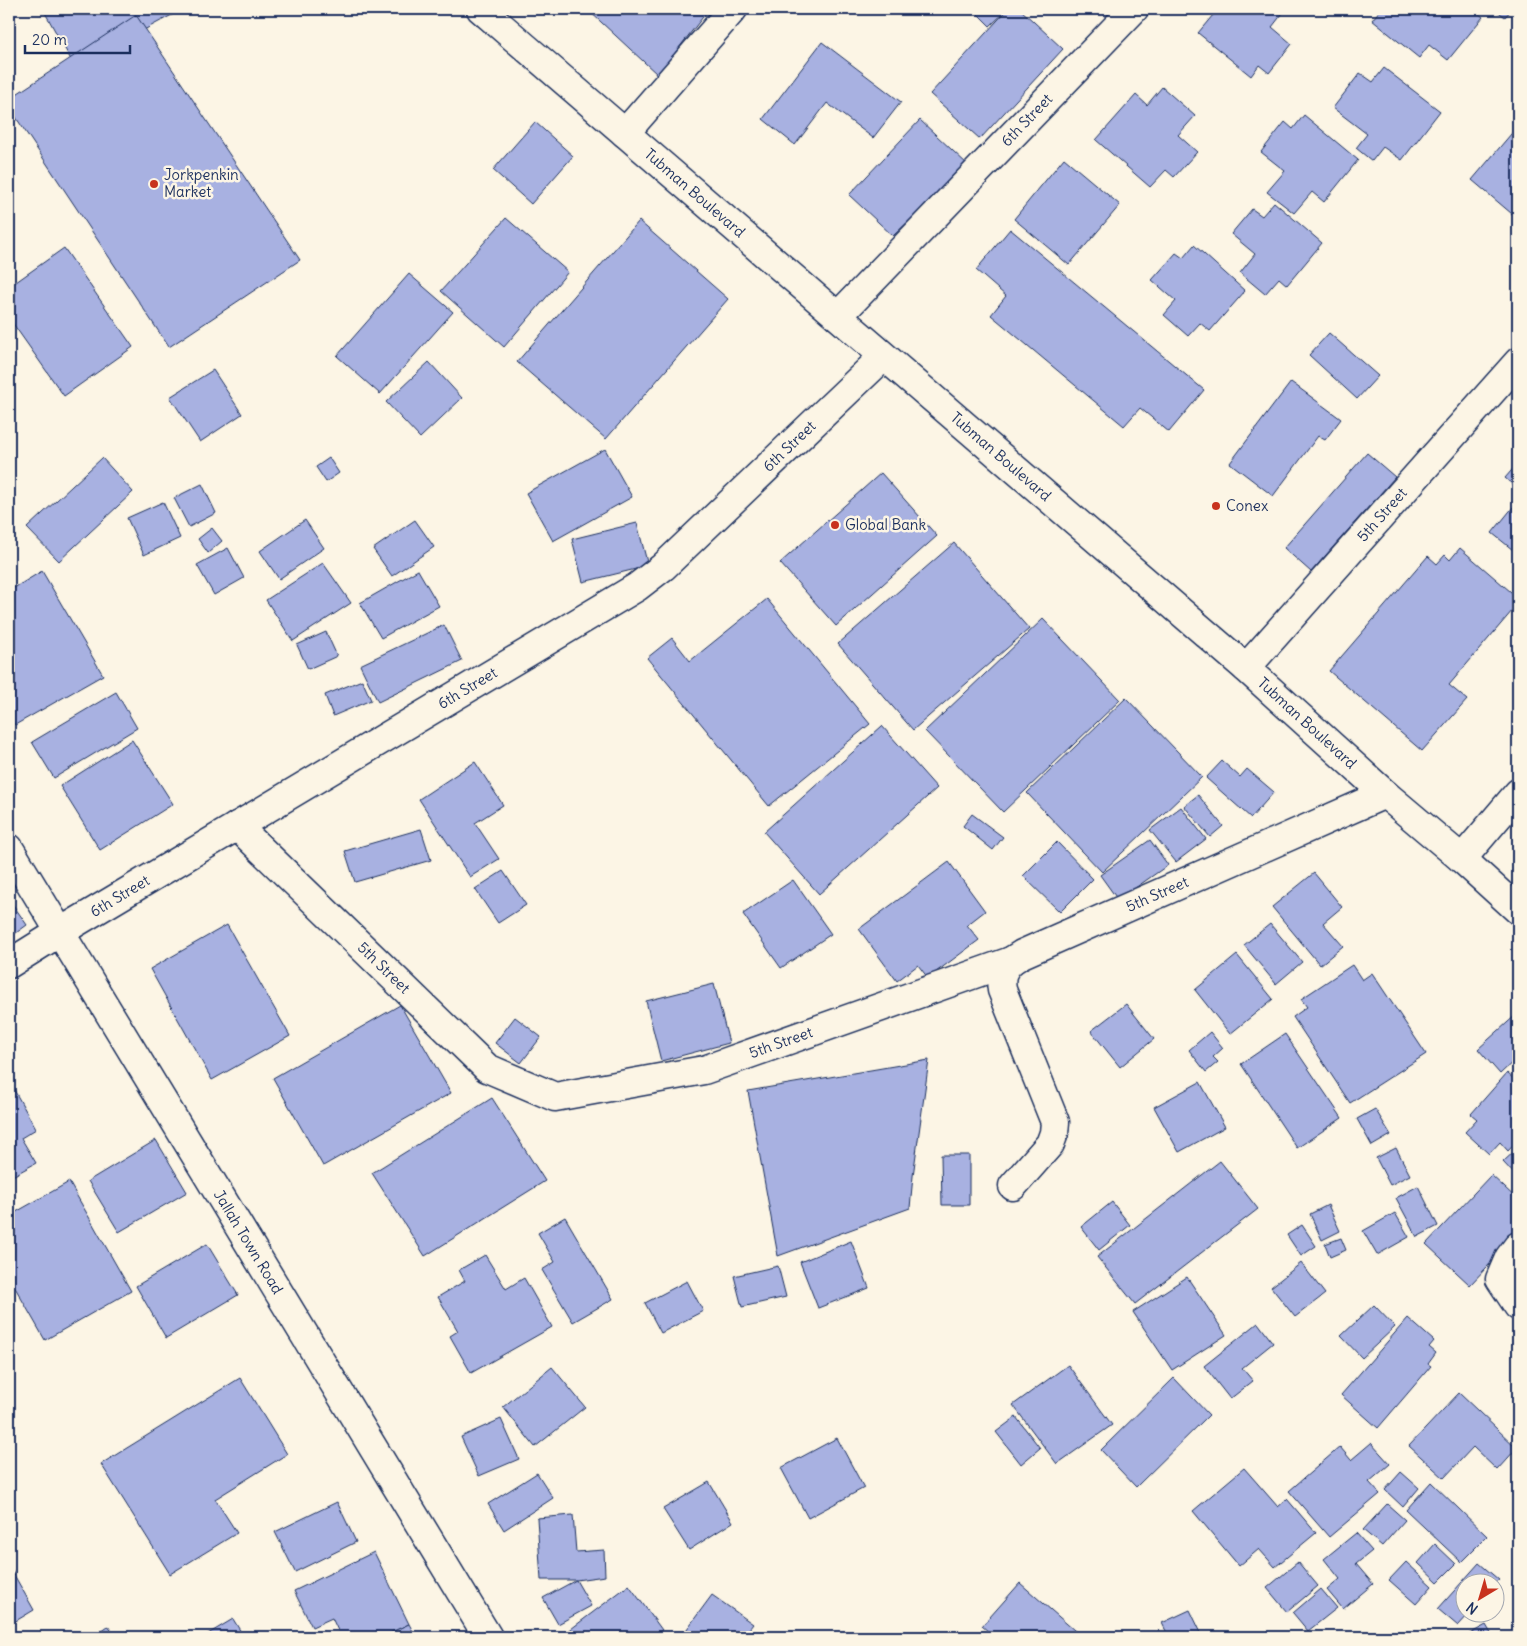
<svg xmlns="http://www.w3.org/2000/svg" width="1527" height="1646" font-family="Delius,sans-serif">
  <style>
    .building { fill: #a8b1e1; stroke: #1b2f5e }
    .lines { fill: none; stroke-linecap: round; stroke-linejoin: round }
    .street-casing { stroke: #1b2f5e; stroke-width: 31 }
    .secondary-casing { stroke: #1b2f5e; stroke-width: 31 }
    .highway-casing { stroke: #1b2f5e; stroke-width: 31 }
    .street { stroke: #fcf5e5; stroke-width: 28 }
    .secondary { stroke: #fcf5e5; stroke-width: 28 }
    .highway { stroke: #fcf5e5; stroke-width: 28 }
    .poi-dot { fill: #c8321e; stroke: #fcf5e5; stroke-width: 2 }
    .labels { text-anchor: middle; stroke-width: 5; stroke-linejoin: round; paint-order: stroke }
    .street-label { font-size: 15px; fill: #1b2f5e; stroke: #fcf5e5 }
    .poi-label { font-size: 15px; fill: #1b2f5e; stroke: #fcf5e5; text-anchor: start }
  </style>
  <rect width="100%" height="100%" fill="#fcf5e5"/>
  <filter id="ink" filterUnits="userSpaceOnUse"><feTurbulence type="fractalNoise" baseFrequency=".02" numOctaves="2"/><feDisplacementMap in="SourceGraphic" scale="10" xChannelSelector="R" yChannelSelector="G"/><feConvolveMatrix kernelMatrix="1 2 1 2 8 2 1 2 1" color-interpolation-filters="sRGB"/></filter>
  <g filter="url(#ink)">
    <g class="building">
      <path d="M43,9H183L75,67Z"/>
      <path d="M587,9H709L658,75Z"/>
      <path d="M973,9H1008L990,26Z"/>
      <path d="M1008,9H1020L1063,49L980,139L930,94Z"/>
      <path d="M1218,9H1286L1272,27L1292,44L1269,73L1259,65L1251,76L1198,33Z"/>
      <path d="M1381,9H1473L1483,17L1448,60L1429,45L1419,58L1372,20Z"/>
      <path d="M1495,9H1512L1505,17Z"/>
      <path d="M136,15L300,260L169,347L9,107V99Z"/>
      <path d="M822,42L901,102L873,138L827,103L795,145L763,119Z"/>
      <path d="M1384,68L1440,111L1402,160L1383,147L1372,161L1356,148L1367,134L1333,108L1360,73L1373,82Z"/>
      <path d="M1162,87L1195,116L1178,135L1197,152L1174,177L1166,170L1150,187L1096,140L1136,95L1147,105Z"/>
      <path d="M1304,115L1358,160L1324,202L1312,192L1294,213L1267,192L1285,171L1261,152L1285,122L1293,129Z"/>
      <path d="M920,120L968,165L893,236L849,195Z"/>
      <path d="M535,122L573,156L531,204L493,170Z"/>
      <path d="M1517,127L1518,128V219L1472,180Z"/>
      <path d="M1064,158L1120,205L1069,265L1014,219Z"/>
      <path d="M1274,202L1322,243L1287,285L1279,278L1265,294L1240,273L1255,254L1231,234L1252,209L1262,216Z"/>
      <path d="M506,218L568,272L504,347L441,291Z"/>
      <path d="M639,221L728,299L606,439L517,362Z"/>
      <path d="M1010,229L1204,390L1169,432L1140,408L1124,426L991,315L1006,296L976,270Z"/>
      <path d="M1194,245L1245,291L1210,331L1200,323L1188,336L1164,315L1176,301L1152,280L1176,253L1183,258Z"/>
      <path d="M64,248L133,347L64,396L9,318V287Z"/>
      <path d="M409,274L453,312L380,394L337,356Z"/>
      <path d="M1329,333L1378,376L1357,399L1309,355Z"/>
      <path d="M429,362L462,398L420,438L386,402Z"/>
      <path d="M213,370L242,414L200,442L170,397Z"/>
      <path d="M1291,382L1341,419L1325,440L1318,436L1273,496L1230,463Z"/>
      <path d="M605,449L632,497L553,541L526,493Z"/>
      <path d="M1367,453L1395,477L1311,572L1284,548Z"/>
      <path d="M102,458L133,492L59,561L27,528Z"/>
      <path d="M329,458L339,473L326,482L316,467Z"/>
      <path d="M1518,463V489L1505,478Z"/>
      <path d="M881,473L937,536L836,626L780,563Z"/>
      <path d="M202,484L216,513L189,527L174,498Z"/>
      <path d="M1518,501V554L1492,533Z"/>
      <path d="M163,502L180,538L144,555L127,518Z"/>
      <path d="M305,520L324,548L279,579L260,551Z"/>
      <path d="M415,520L434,547L392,576L373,549Z"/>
      <path d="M637,523L648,566L583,582L572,539Z"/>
      <path d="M212,528L222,541L208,553L198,539Z"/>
      <path d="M954,543L1029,629L913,730L838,644Z"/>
      <path d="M228,548L244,578L214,595L197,565Z"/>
      <path d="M1460,548L1518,598V604L1449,685L1467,700L1422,751L1329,671L1428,556L1437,564L1445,555L1450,560Z"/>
      <path d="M323,563L351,603L293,641L266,600Z"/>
      <path d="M418,570L439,606L381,638L360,603Z"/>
      <path d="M42,571L103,675L15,725L9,715V591Z"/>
      <path d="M767,599L870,724L769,806L647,658L672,638L690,661Z"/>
      <path d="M1043,619L1120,700L1003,812L925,731Z"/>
      <path d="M444,625L462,661L378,702L360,665Z"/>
      <path d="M326,632L337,656L308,669L297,645Z"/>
      <path d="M362,680L371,700L333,716L325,695Z"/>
      <path d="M116,692L137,728L54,778L32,742Z"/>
      <path d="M1126,698L1202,777L1102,872L1027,793Z"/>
      <path d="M882,726L937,788L819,894L764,832Z"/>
      <path d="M132,740L173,804L100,850L60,786Z"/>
      <path d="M1222,761L1240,777L1247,769L1274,792L1251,818L1206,778Z"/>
      <path d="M475,762L503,805L475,823L499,859L470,877L419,799Z"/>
      <path d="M1198,795L1223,826L1210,837L1184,806Z"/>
      <path d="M1181,807L1206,839L1176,862L1150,830Z"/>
      <path d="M972,814L1003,837L993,850L963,826Z"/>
      <path d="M421,829L431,860L355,882L345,851Z"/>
      <path d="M1150,840L1168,865L1118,900L1100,875Z"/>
      <path d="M1057,842L1093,879L1060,912L1023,876Z"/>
      <path d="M949,862L985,911L967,925L979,940L928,978L918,965L897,981L859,929Z"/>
      <path d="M503,871L526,905L498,923L475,889Z"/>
      <path d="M1314,873L1342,907L1323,923L1343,946L1320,965L1272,907Z"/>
      <path d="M793,880L831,934L781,968L743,914Z"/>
      <path d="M9,899L27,925L9,938Z"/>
      <path d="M1270,924L1302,962L1276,984L1244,945Z"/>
      <path d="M227,925L290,1036L212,1080L150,969Z"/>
      <path d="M1237,955L1273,999L1230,1034L1195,990Z"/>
      <path d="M1352,965L1362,980L1372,973L1426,1054L1350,1103L1293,1017L1307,1007L1301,999Z"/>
      <path d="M714,984L729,1043L661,1061L646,1001Z"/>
      <path d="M1126,1004L1154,1039L1120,1067L1091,1031Z"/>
      <path d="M400,1005L451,1093L323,1166L273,1078Z"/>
      <path d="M1517,1014L1518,1016V1057L1500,1074L1478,1049Z"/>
      <path d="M515,1017L541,1037L521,1063L495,1043Z"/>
      <path d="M1210,1032L1223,1048L1213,1057L1218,1062L1206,1072L1189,1050Z"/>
      <path d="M1285,1034L1342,1118L1297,1148L1241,1064Z"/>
      <path d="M929,1060L913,1176L910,1208L778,1256L748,1091Z"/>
      <path d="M1507,1073L1516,1081L1518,1079V1140L1508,1151L1500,1142L1489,1154L1465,1132L1477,1119L1471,1114Z"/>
      <path d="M9,1081L36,1129L21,1138L36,1163L9,1178Z"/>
      <path d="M1200,1082L1225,1127L1179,1152L1154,1107Z"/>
      <path d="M492,1098L545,1181L425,1256L372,1173Z"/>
      <path d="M1375,1109L1391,1135L1372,1146L1357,1119Z"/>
      <path d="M156,1140L187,1192L119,1232L88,1181Z"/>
      <path d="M1396,1148L1410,1175L1390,1185L1376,1158Z"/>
      <path d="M1518,1148V1178L1503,1162Z"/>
      <path d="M941,1155H969V1205H942Z"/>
      <path d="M1220,1161L1258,1209L1135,1304L1097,1257Z"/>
      <path d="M1491,1175L1518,1200V1234L1470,1285L1426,1244Z"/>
      <path d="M69,1182L131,1291L45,1340L9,1277V1216Z"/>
      <path d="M1418,1186L1438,1226L1417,1237L1396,1198Z"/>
      <path d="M1112,1202L1130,1225L1099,1250L1081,1227Z"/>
      <path d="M1328,1205L1340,1231L1322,1240L1310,1214Z"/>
      <path d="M1395,1213L1409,1237L1377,1255L1363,1231Z"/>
      <path d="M565,1217L613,1299L573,1322L542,1270L555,1262L538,1233Z"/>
      <path d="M1302,1225L1316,1246L1301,1256L1287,1235Z"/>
      <path d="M1341,1238L1346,1250L1330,1257L1325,1244Z"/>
      <path d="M851,1241L869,1288L818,1308L800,1262Z"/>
      <path d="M207,1244L238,1295L166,1338L136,1286Z"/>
      <path d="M485,1255L506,1289L524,1278L552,1327L471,1373L450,1336L458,1331L438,1297L465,1281L459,1270Z"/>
      <path d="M1301,1263L1325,1294L1295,1317L1271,1287Z"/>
      <path d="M778,1266L786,1297L742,1307L734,1276Z"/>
      <path d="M1187,1277L1226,1335L1172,1370L1133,1312Z"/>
      <path d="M687,1281L703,1311L661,1333L645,1303Z"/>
      <path d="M1374,1305L1395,1327L1362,1358L1341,1336Z"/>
      <path d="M1408,1318L1434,1341L1429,1347L1436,1353L1428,1364L1431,1366L1378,1428L1341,1395Z"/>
      <path d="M1258,1323L1273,1343L1242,1368L1253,1381L1230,1399L1204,1366Z"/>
      <path d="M1068,1365L1112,1425L1057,1464L1013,1405Z"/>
      <path d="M552,1367L585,1407L535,1447L503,1407Z"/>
      <path d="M240,1378L287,1454L215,1499L237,1533L170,1574L101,1464Z"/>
      <path d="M1174,1378L1209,1415L1136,1487L1101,1450Z"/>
      <path d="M1459,1393L1517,1448L1497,1470L1473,1447L1444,1478L1409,1446Z"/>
      <path d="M1016,1417L1040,1448L1021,1464L996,1432Z"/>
      <path d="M501,1419L519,1459L479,1476L461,1437Z"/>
      <path d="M837,1438L864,1488L808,1518L781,1468Z"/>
      <path d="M1371,1443L1390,1464L1369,1482L1380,1494L1329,1537L1289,1491L1340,1447L1351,1460Z"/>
      <path d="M1244,1468L1278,1507L1287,1499L1316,1533L1275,1567L1259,1549L1239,1566L1193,1511Z"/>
      <path d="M1401,1472L1419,1488L1403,1507L1385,1490Z"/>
      <path d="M537,1473L553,1498L504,1530L488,1504Z"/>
      <path d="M709,1482L733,1522L689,1550L663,1509Z"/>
      <path d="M1431,1482L1487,1536L1461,1562L1406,1510Z"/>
      <path d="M337,1502L356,1542L295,1572L275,1532Z"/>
      <path d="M1387,1504L1405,1520L1382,1546L1363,1530Z"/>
      <path d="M573,1515L576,1552L604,1550L605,1576L576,1580H541L537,1518Z"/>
      <path d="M1356,1533L1372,1551L1356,1564L1373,1584L1343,1609L1327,1590L1340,1579L1324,1559Z"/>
      <path d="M1435,1544L1456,1564L1438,1582L1418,1563Z"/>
      <path d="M374,1552L409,1624L381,1637H341L332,1618L312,1627L294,1591Z"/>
      <path d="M1298,1562L1318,1586L1287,1612L1267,1588Z"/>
      <path d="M1406,1562L1432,1586L1416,1604L1389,1580Z"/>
      <path d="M1479,1563L1499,1580L1494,1584H1464V1614H1469L1458,1626L1438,1609Z"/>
      <path d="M9,1566L34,1610L9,1625Z"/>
      <path d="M576,1580L591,1606L558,1624L543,1598Z"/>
      <path d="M1020,1583L1082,1637H995L982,1626Z"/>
      <path d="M629,1585L662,1630L652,1637H565L563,1635Z"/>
      <path d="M1321,1589L1337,1608L1308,1631L1293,1613Z"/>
      <path d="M712,1595L753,1624L743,1637H681Z"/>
      <path d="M1190,1610L1203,1637H1169L1162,1623Z"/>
      <path d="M233,1619L244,1637H203Z"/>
      <path d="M409,1624L416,1637H381Z"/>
      <path d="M1486,1625L1493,1637H1464Z"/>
      <path d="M108,1626L116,1637H92Z"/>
    </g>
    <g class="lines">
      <defs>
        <g id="street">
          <path d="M625,133L733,9"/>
          <path id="s1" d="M838,316L1134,9"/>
          <path id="s2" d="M1246,668L1518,362"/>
          <path id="s3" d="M237,826L487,1068L555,1097L704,1070L1011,961L1022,954L1385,794"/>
          <path d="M1462,859L1518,793"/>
          <path d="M1011,961C1002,970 1000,977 1002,990L1055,1122L1054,1133L1050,1144L1013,1186"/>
          <path id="s4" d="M9,964L60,932L637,587L663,567L883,357"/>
          <path d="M1518,1246L1509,1258L1500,1279L1518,1306"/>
        </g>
        <g id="secondary">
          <path id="s5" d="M9,848L488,1637"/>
        </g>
        <g id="highway">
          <path id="s6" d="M481,9L1246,668L1385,794L1462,859L1518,910"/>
        </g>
      </defs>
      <use href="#street" class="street-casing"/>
      <use href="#secondary" class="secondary-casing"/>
      <use href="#highway" class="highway-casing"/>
      <use href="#street" class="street"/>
      <use href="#secondary" class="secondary"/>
      <use href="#highway" class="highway"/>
    </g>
  </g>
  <g class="poi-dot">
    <circle cx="154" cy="184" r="5"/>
    <circle cx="1216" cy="506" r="5"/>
    <circle cx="835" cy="525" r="5"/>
  </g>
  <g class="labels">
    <g class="street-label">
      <text dy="5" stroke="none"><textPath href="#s1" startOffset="272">6th Street</textPath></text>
      <text dy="5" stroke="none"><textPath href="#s6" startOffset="282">Tubman Boulevard</textPath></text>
      <text dy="5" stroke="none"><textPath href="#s4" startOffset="940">6th Street</textPath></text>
      <text dy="5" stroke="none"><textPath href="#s6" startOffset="686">Tubman Boulevard</textPath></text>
      <text dy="5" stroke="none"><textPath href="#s2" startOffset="205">5th Street</textPath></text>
      <text dy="5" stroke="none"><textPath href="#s4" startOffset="535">6th Street</textPath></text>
      <text dy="5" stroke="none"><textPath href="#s6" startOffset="1092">Tubman Boulevard</textPath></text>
      <text dy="5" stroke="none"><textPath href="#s3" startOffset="1060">5th Street</textPath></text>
      <text dy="5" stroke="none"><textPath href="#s4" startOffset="130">6th Street</textPath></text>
      <text dy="5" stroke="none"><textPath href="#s3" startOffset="204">5th Street</textPath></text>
      <text dy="5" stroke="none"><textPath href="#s3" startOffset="655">5th Street</textPath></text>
      <text dy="5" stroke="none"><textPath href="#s5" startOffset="461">Jallah Town Road</textPath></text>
    </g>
    <g class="poi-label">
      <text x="164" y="180">Jorkpenkin<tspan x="164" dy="17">Market</tspan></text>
      <text x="1226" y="511">Conex</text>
      <text x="845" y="530">Global Bank</text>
    </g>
  </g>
  <rect width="1527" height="1646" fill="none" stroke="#fcf5e5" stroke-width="30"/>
  <rect x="15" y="15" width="1497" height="1616" fill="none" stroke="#1b2f5e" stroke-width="2" filter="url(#ink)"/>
  <g transform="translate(1480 1598) rotate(218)"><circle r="24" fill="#fcf5e5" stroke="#a2a6af"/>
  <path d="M0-4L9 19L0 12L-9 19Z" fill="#c8321e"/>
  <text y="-8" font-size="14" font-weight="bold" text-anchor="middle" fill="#1b2f5e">N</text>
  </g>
  <path d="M25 45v8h105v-8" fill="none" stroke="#1b2f5e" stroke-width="2.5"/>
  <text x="32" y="45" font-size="15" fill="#1b2f5e" stroke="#fcf5e5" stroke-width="4" paint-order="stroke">20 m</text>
</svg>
